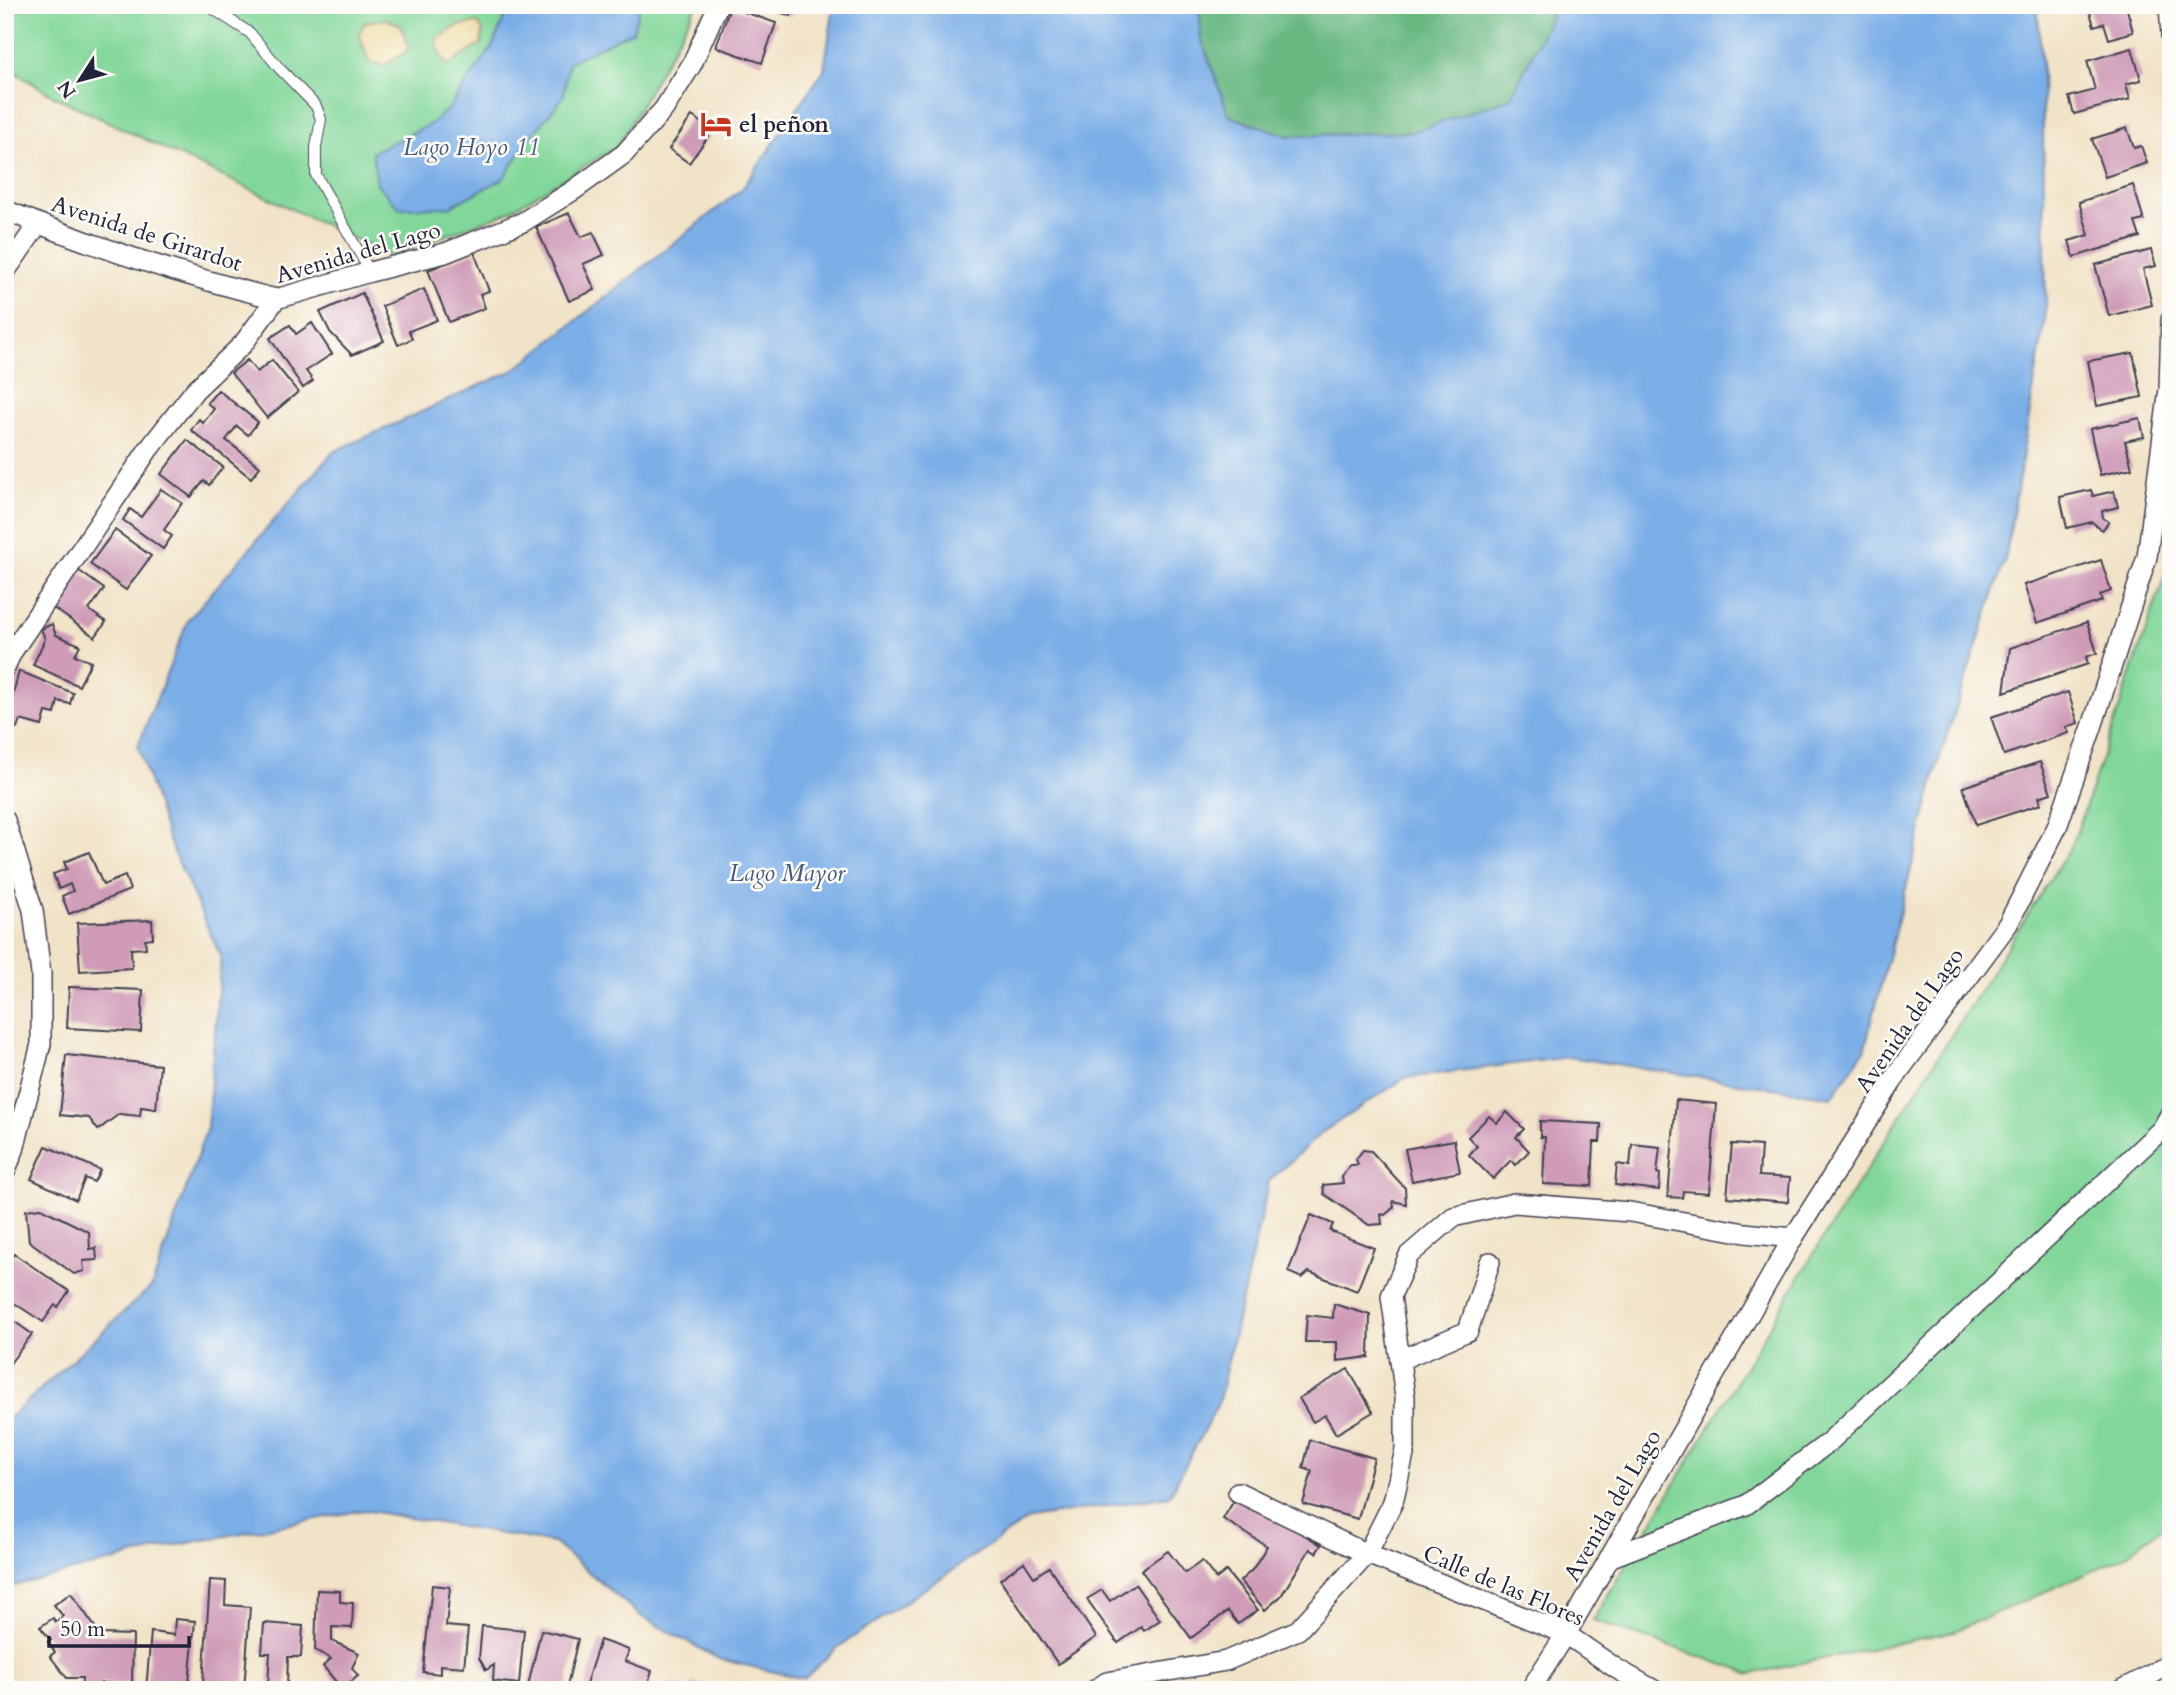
<svg xmlns="http://www.w3.org/2000/svg" width="2176" height="1695" font-family="Cardo,serif">
  <style>
    .green { fill: #81d79a; stroke: #527c6a; stroke-width: 2 }
    .forest { fill: #68b882; stroke: #456d5e; stroke-width: 2 }
    .sand { fill: #eeda9e; stroke: #887e6c; stroke-width: 2 }
    .water { fill: #7aaee7; stroke: #4e6891; stroke-width: 2 }
    .building { fill: #cf9bb7 }
    .lines { fill: none; stroke-linecap: round; stroke-linejoin: round }
    .service-casing { stroke: #413f50; stroke-width: 12 }
    .minor-casing { stroke: #413f50; stroke-width: 22 }
    .service { stroke: #fff; stroke-width: 10 }
    .minor { stroke: #fff; stroke-width: 19 }
    .labels { text-anchor: middle; stroke-width: 5; stroke-linejoin: round; paint-order: stroke }
    .poi-label { font-size: 23px; font-weight: bold; fill: #22223b; stroke: #fdfcf7; text-anchor: start }
    .street-label { font-size: 23px; fill: #22223b; stroke: #fdfcf7 }
    .water-label { font-size: 24px; font-style: italic; fill: #455a80; stroke: #fdfcf7 }
  </style>
  <rect width="100%" height="100%" fill="#fdfcf7"/>
  <filter id="ink" filterUnits="userSpaceOnUse"><feTurbulence type="fractalNoise" baseFrequency=".0143" numOctaves="2"/><feDisplacementMap in="SourceGraphic" scale="14" xChannelSelector="R" yChannelSelector="G"/><feConvolveMatrix kernelMatrix="1 2 1 2 8 2 1 2 1" color-interpolation-filters="sRGB"/></filter>
  <filter id="wash" filterUnits="userSpaceOnUse"><feTurbulence type="fractalNoise" baseFrequency=".00686" numOctaves="4" result="noise"/><feDisplacementMap in="SourceGraphic" scale="28" xChannelSelector="R" yChannelSelector="G"/><feGaussianBlur stdDeviation="1.57" result="paint"/><feColorMatrix in="noise" values="0 0 0 0 0 0 0 0 0 0 0 0 0 0 0 0 0 1.4 0 .05"/><feComposite in="paint" operator="in"/></filter>
  <g filter="url(#wash)">
    <rect width="100%" height="100%" fill="#f1e3c7"/>
    <g class="green">
      <path d="M5,5H697L618,146L506,213L390,256L54,96L5,66Z"/>
      <path d="M2171,536V1520L2122,1558L1955,1631L1751,1674L1593,1620L1817,1248L2073,843L2166,572Z"/>
    </g>
    <path class="forest" d="M1199,5H1549L1551,16L1512,98L1413,132L1288,136L1229,116L1201,38Z"/>
    <g class="sand">
      <path d="M387,19L400,25L409,47L403,54L383,66L369,61L359,34L365,22Z"/>
      <path d="M478,23L483,31L481,44L447,66L441,56L436,40L458,26Z"/>
    </g>
    <g class="water">
      <path d="M510,5H640L633,31L569,62L563,97L531,137L503,179L449,207L399,208L377,184L372,152L431,124L449,108L492,47Z"/>
      <path d="M834,5H1199L1201,38L1229,116L1288,136L1413,132L1511,98L1551,16L1549,5H2037L2042,65L2046,313L2006,556L1939,760L1864,1051L1832,1097L1569,1057L1405,1078L1321,1133L1269,1181L1218,1404L1169,1496L1030,1518L837,1648L804,1679L719,1659L642,1617L554,1543L364,1510L172,1546L5,1588V1422L152,1286L207,1128L221,957L168,839L138,746L188,620L333,452L514,370L742,189L824,70Z"/>
    </g>
    <g id="blocks">
      <g class="building">
        <path d="M758,5H794L791,16Z"/>
        <path d="M2088,5H2126L2133,32L2109,39L2104,23L2094,26Z"/>
        <path d="M730,7L776,23L762,63L716,47Z"/>
        <path d="M2132,48L2141,80L2126,84L2130,99L2074,114L2069,97L2095,90L2087,61Z"/>
        <path d="M692,116L713,130L689,163L669,149Z"/>
        <path d="M2127,128L2134,148L2141,146L2147,163L2105,177L2092,139Z"/>
        <path d="M2133,185L2144,220L2135,222L2140,237L2074,257L2069,241L2089,235L2079,202Z"/>
        <path d="M569,213L581,237L593,232L604,255L583,264L595,290L569,301L536,227Z"/>
        <path d="M2151,250L2156,266L2143,269L2152,305L2109,316L2095,265Z"/>
        <path d="M474,252L489,291L480,294L485,308L449,322L428,270Z"/>
        <path d="M424,289L437,320L409,331L412,339L398,345L382,306Z"/>
        <path d="M362,293L384,341L352,355L330,332L320,312Z"/>
        <path d="M312,323L332,354L306,371L313,381L303,388L270,338L290,325L296,334Z"/>
        <path d="M2133,353L2142,397L2097,406L2088,361Z"/>
        <path d="M247,360L257,372L272,360L298,392L267,418L231,373Z"/>
        <path d="M218,390L258,422L248,435L237,426L226,440L260,467L251,478L191,430L199,419L203,423L214,409L207,403Z"/>
        <path d="M2140,418L2144,437L2125,441L2132,468L2100,475L2090,429Z"/>
        <path d="M187,440L223,467L209,485L204,481L191,497L161,474Z"/>
        <path d="M161,489L182,503L164,530L172,536L163,549L123,520L130,509L141,517Z"/>
        <path d="M2091,490L2093,496L2114,491L2118,507L2102,511L2103,518L2109,522L2102,530L2092,522L2067,528L2060,497Z"/>
        <path d="M115,530L151,556L126,590L90,564Z"/>
        <path d="M2101,560L2111,591L2100,595L2102,601L2037,623L2024,585Z"/>
        <path d="M78,570L104,589L89,610L106,622L95,637L52,607Z"/>
        <path d="M2087,622L2097,653L2086,657L2088,664L2004,692L2010,648Z"/>
        <path d="M52,624L56,635L80,645L75,655L91,662L79,686L33,665L45,639L41,629Z"/>
        <path d="M19,671L73,693L70,704L58,701L55,714L46,712L42,726L20,720L17,728L5,725Z"/>
        <path d="M2068,692L2078,723L2066,727L2069,733L2004,755L1991,717Z"/>
        <path d="M2040,762L2051,793L2039,797L2041,804L1976,825L1963,787Z"/>
        <path d="M89,852L103,885L125,876L130,890L69,914L62,896L73,891L70,884L59,889L53,874L67,869L64,862Z"/>
        <path d="M152,920L153,938L145,939L146,948L131,949L132,968L80,971L77,923Z"/>
        <path d="M69,987L143,990L141,1032L67,1028Z"/>
        <path d="M66,1055L160,1065L156,1109L141,1107L140,1116L119,1114L98,1130L89,1118L60,1115Z"/>
        <path d="M1676,1100L1716,1104L1709,1193L1683,1191L1682,1198L1668,1197Z"/>
        <path d="M1507,1112L1524,1129L1516,1137L1529,1151L1516,1165L1511,1160L1493,1179L1469,1155L1477,1146L1468,1137L1489,1116L1497,1123Z"/>
        <path d="M1540,1121L1601,1124L1600,1142H1594L1592,1186L1543,1184L1545,1137H1540Z"/>
        <path d="M1454,1140L1460,1172L1412,1181L1405,1149Z"/>
        <path d="M1632,1144L1660,1147L1657,1173L1660,1174L1659,1190L1615,1185L1617,1164L1630,1166Z"/>
        <path d="M1732,1144L1761,1146L1759,1176L1790,1178L1788,1202L1727,1197Z"/>
        <path d="M46,1146L100,1170L94,1182L85,1178L76,1200L31,1179Z"/>
        <path d="M1363,1150L1371,1151L1405,1188L1406,1204L1393,1201L1394,1207L1385,1215L1381,1214L1382,1224L1369,1225L1324,1194L1323,1185L1343,1183L1342,1177L1350,1165H1358L1356,1159Z"/>
        <path d="M41,1208L89,1232L90,1249L96,1248L97,1260L83,1261L84,1271L74,1274L29,1241L26,1210Z"/>
        <path d="M1311,1215L1333,1224L1330,1231L1374,1248L1357,1291L1309,1272L1302,1278L1288,1272Z"/>
        <path d="M14,1254L69,1291L58,1307L55,1305L43,1322L5,1297V1267Z"/>
        <path d="M1334,1304L1370,1315L1369,1357L1337,1361V1342H1305L1307,1315L1333,1318Z"/>
        <path d="M5,1315L32,1334L8,1366L5,1364Z"/>
        <path d="M1348,1369L1373,1412L1336,1434L1325,1415L1313,1422L1299,1398Z"/>
        <path d="M1310,1440L1374,1458L1358,1519L1303,1504L1312,1471L1303,1468Z"/>
        <path d="M1238,1494L1321,1545L1316,1553L1310,1549L1281,1596L1265,1610L1240,1581L1252,1570L1267,1546L1223,1519Z"/>
        <path d="M1168,1551L1185,1573L1202,1561L1216,1579L1226,1571L1258,1610L1238,1624L1228,1611L1191,1638L1141,1570Z"/>
        <path d="M1024,1562L1034,1577L1049,1567L1096,1637L1058,1664L1000,1579Z"/>
        <path d="M210,1580L226,1581L225,1605L250,1607L244,1690H215L216,1684L203,1683Z"/>
        <path d="M1135,1584L1160,1620L1144,1631L1141,1627L1118,1643L1087,1599L1102,1590L1110,1601Z"/>
        <path d="M432,1585L450,1587L446,1626L468,1628L464,1667L440,1665V1674L423,1672Z"/>
        <path d="M317,1590L340,1591V1602L353,1603L352,1628L332,1627V1641L359,1653L352,1668L358,1676L342,1689L323,1666L331,1659L315,1650Z"/>
        <path d="M71,1593L100,1634L133,1635L132,1684L101,1683V1690L81,1689L82,1678H67L50,1656L55,1652L48,1642L51,1640L40,1627L53,1618L56,1622L63,1616L54,1605Z"/>
        <path d="M175,1619L195,1621L189,1683L177,1682L176,1689L146,1690L151,1632L174,1635Z"/>
        <path d="M264,1623L303,1626L301,1657H288L287,1686L268,1685L270,1653H262Z"/>
        <path d="M482,1626L524,1630L519,1684L493,1681L494,1665L486,1670L479,1658Z"/>
        <path d="M541,1630L578,1639L566,1690H527Z"/>
        <path d="M600,1640L629,1650L625,1661L652,1671L646,1690H584Z"/>
        <path d="M693,1683L712,1689V1690H691Z"/>
        <path d="M670,1684L685,1689V1690H669Z"/>
      </g>
    </g>
  </g>
  <g filter="url(#ink)">
    <use href="#blocks" fill-opacity="0" stroke="#413f50" stroke-width="2"/>
    <g class="lines">
      <defs>
        <path id="service" d="M207,5L250,33L280,69L316,106L321,119L316,147V175L370,272"/>
        <g id="minor">
          <path d="M2169,5L2171,35"/>
          <path d="M5,210C93,247 184,276 276,299"/>
          <path d="M5,272L38,224"/>
          <path d="M5,667L12,652L148,450L195,390L243,344L276,299L370,272L445,253L523,222L574,190L624,154L664,109L692,64L718,5"/>
          <path d="M5,820L33,910L41,974V1044L14,1150L5,1172"/>
          <path d="M1400,1360L1468,1331L1490,1262"/>
          <path d="M1238,1492L1367,1554L1566,1634L1617,1669L1654,1690"/>
          <path d="M1609,1558L1746,1505L1829,1442L2162,1129L2171,1113"/>
          <path d="M1095,1690L1107,1682L1226,1661L1298,1630L1367,1554L1393,1502L1405,1450V1397L1391,1296L1409,1255L1453,1217L1514,1203L1630,1212L1745,1233L1793,1238"/>
          <path d="M1530,1690L1566,1634L1793,1238L1899,1071L2008,924L2057,827L2092,727L2147,557L2169,389L2171,320"/>
          <path d="M2122,1690L2154,1673L2171,1661"/>
        </g>
      </defs>
      <use href="#service" class="service-casing"/>
      <use href="#minor" class="minor-casing"/>
      <use href="#service" class="service"/>
      <use href="#minor" class="minor"/>
    </g>
  </g>
  <defs>
    <symbol id="hotel-bare" viewBox="-9 -9 18 18"><path d="M-6-4.5h1.5V1H6V5H4.5V3h-9V5H-6ZM-4 0a1.8 1.8 0 1 1 3.6 0ZM.5 0V-2.5h3Q6-2.5 6 0Z" fill="#c8321e" stroke="#fdfcf7" stroke-width="2.5" paint-order="stroke"/></symbol>
  </defs>
  <g fill-rule="evenodd">
    <use href="#hotel-bare" x="694" y="102" width="44" height="44"/>
  </g>
  <g class="labels">
    <g class="poi-label">
      <text x="739" y="132">el peñon</text>
    </g>
    <g class="street-label">
      <text transform="translate(147 233) rotate(18)" y="8">Avenida de Girardot</text>
      <text transform="translate(358 252) rotate(-16)" y="8">Avenida del Lago</text>
      <text transform="translate(1909 1020) rotate(-55)" y="8">Avenida del Lago</text>
      <text transform="translate(1612 1505) rotate(-60)" y="8">Avenida del Lago</text>
      <text transform="translate(1504 1585) rotate(23)" y="8">Calle de las Flores</text>
    </g>
    <g class="water-label">
      <text x="471" y="155">Lago Hoyo 11</text>
      <text x="787" y="881">Lago Mayor</text>
    </g>
  </g>
  <rect width="2176" height="1695" fill="none" stroke="#fdfcf7" stroke-width="28"/>
  <g transform="translate(80 80) rotate(234)" stroke="#fdfcf7" stroke-width="5" paint-order="stroke">
  <path d="M0-5L12 26L0 18L-12 26Z" fill="#22223b"/>
  <text y="-10" font-size="19" font-weight="bold" text-anchor="middle" fill="#22223b">N</text>
  </g>
  <path d="M49 1636v10h140v-10" fill="none" stroke="#22223b" stroke-width="3.5"/>
  <text x="60" y="1636" font-size="21" fill="#22223b" stroke="#fdfcf7" stroke-width="5" paint-order="stroke">50 m</text>
</svg>
